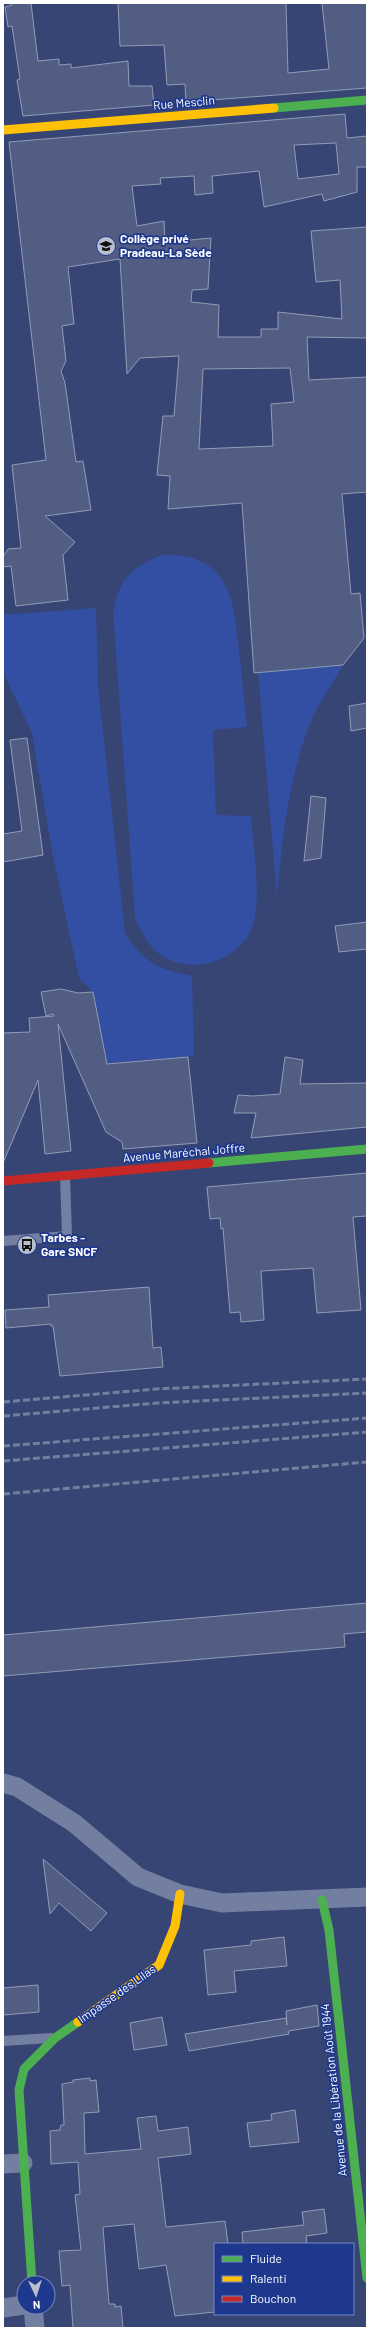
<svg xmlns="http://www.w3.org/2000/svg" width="370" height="2331" font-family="Barlow,sans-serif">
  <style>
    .green { fill: #334fa4 }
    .building { fill: #515d83; stroke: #939bb6; fill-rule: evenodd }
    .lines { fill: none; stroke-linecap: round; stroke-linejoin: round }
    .lane { stroke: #737fa0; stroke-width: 10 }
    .street { stroke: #737fa0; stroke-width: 19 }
    .fast { stroke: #4caf50; stroke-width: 9 }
    .slow { stroke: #ffc107; stroke-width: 9 }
    .jam { stroke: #c62828; stroke-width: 9 }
    .rail { stroke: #747e9f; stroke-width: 3; stroke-dasharray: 7 3; stroke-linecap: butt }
    .labels { text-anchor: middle; stroke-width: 3.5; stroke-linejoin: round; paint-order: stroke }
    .street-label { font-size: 12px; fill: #fff; stroke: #1e388d }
    .poi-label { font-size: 12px; font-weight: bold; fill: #fff; stroke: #1e388d; text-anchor: start }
  </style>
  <rect width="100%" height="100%" fill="#374574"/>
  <g class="green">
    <path d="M162,555C228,553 234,596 239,651C242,676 244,701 247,727L213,730L216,815L251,816C253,844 263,907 251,931C234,963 187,977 157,952C146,942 141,931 135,917L113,611C120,579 131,567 162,555Z"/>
    <path d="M96,608L98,686L125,933C142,962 160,970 192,976L194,1056L107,1063L92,991L79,978L53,856L32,733L3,672V615Z"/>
    <path d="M343,665C333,683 319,702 311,721C289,776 282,838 277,897L258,672Z"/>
  </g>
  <g class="building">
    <path d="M12,3H31L38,61L59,59V65L71,64V68L128,61L129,86H152L154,105L23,116L17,80L20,79L12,26L8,27L5,7L12,5Z"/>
    <path d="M118,3H286L288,73L329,69L322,3H367V88L186,102L185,84L167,85L164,45L120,46Z"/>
    <path d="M345,114L347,138L367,136V167H357V192L324,201L322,194L264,207L259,171L212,176L213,193L195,195L194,176L160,178L161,184L132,186L137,226L164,221L165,241L189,237L190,240L211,238L208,289L192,290L191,302L219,305L218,337H261V329H278V312L342,319L340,280L316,282L311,231L367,227V338L307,337L309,380L367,377V492L342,494L351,594L360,593L364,638L343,665L254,673L242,503L168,509L170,476L157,475L163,416H174L179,356L140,358L127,374L120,259L68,267L74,324L62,326L66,361L61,371L65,383L76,462L83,461L91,510L45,516L75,542L63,555L68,600L16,606L11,566L3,567V557L8,549L21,548L12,465L46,460L9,142ZM336,143L339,174L298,179L294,145ZM290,368L294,402L271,404L273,446L199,449L203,369Z"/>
    <path d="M367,703V728L351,731L349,706Z"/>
    <path d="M27,738L43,855L3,862V834L22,831L10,740Z"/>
    <path d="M311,796L326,798L321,858L304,861Z"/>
    <path d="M367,922V949L339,952L335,926Z"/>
    <path d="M61,989L78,993L93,992L107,1064L188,1057L197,1143L123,1149L122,1142L106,1132L58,1024L71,1151L45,1154L38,1080L3,1163V1033L30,1032L29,1018L54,1016L53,1014L46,1016L41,992Z"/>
    <path d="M285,1057L303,1060L300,1084L367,1083V1127L251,1138L256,1113H234L238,1095L253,1096L280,1094Z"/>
    <path d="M367,1173V1216L353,1217L361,1310L317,1313L313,1268L261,1271L264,1320L241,1322L240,1312L230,1313L223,1228L221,1229L220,1218L210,1219L207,1187Z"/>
    <path d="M149,1287L153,1348L161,1347L163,1367L60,1376L53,1326H51V1324L6,1328L5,1310L49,1307L48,1295Z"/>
    <path d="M367,1603V1632L344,1634L345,1647L3,1676V1635Z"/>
    <path d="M43,1859L107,1913L91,1931L59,1903L50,1914Z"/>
    <path d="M284,1937L287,1966L234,1971L236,1992L208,1995L204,1950L251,1945V1941Z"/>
    <path d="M38,1985L39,2012L3,2015V1988Z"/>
    <path d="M317,2005L319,2026L288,2031L289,2034L189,2051L185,2034L286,2018L287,2025L286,2011Z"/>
    <path d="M162,2017L167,2045L134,2050L130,2023Z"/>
    <path d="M90,2078V2081L96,2080L99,2112L84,2113L85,2154L141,2149L137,2118L156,2116L158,2131L188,2127L191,2154L158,2158L166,2227L225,2221L228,2244H215V2312L175,2316L166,2265L139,2269L134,2224L103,2227L109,2304H115V2307L121,2306L123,2328H73L70,2285L62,2286L59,2251L81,2250L75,2195L80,2194L78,2162L51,2164L50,2131L60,2130L61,2125H64L62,2084L73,2082V2080Z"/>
    <path d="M295,2110L299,2142L250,2147L247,2123L272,2120L271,2114Z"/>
    <path d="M324,2209L327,2233L306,2236L307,2244H243L242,2232L304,2225L302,2212Z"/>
  </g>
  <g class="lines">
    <g class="lane">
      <path d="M3,1241L67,1236L65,1176"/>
      <path d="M3,2041L51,2038"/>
    </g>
    <g class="street">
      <path d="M3,1783L17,1787L74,1823L138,1877L180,1894L222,1903L367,1897"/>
      <path d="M3,2164L23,2163"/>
      <path d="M33,2307L35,2328"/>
      <path d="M3,2308L24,2305"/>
    </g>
    <g class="fast">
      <path d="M274,108L367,100"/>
      <path d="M209,1163L367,1149"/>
      <path d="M322,1900L329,1930L367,2278"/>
      <path d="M32,2283L19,2090L24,2069L55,2038L78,2022"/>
    </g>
    <g class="slow">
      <path d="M3,130L274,108"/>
      <path d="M78,2022L159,1965L175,1926L180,1894"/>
    </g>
    <path class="jam" d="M3,1181L209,1163"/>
    <g class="rail">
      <path d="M3,1402L156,1389L367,1379"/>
      <path d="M3,1416L157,1403L367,1393"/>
      <path d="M3,1446L367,1418"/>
      <path d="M3,1461L367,1432"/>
      <path d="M3,1494L367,1462"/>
    </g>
  </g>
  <defs>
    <symbol id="school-disc" viewBox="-11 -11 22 22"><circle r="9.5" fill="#b9bece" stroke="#1e388d"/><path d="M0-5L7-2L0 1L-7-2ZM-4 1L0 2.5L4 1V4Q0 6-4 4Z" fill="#111"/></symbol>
    <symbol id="bus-disc" viewBox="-11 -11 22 22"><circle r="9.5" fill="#b9bece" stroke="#1e388d"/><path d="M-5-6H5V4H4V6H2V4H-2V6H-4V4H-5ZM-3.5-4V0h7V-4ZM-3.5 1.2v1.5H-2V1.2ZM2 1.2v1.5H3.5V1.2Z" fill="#111"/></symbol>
  </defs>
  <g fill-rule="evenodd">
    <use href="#school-disc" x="95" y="235" width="22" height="22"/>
    <use href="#bus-disc" x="16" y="1234" width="22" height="22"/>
  </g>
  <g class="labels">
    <g class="street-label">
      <text transform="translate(184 103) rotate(-5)" y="4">Rue Mesclin</text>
      <text transform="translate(184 1153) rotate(-5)" y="4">Avenue Maréchal Joffre</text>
      <text transform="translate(117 1994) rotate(-35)" y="4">Impasse des Lilas</text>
      <text transform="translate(334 2090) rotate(-96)" y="4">Avenue de la Libération Août 1944</text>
    </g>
    <g class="poi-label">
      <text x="120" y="243">Collège privé<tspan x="120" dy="14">Pradeau-La Sède</tspan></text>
      <text x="41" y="1242">Tarbes -<tspan x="41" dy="14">Gare SNCF</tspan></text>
    </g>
  </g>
  <rect width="370" height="2331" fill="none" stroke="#ffffff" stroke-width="8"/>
  <rect x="214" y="2243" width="140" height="72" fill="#1e388d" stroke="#7888bb"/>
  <rect x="222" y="2256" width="20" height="6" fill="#4caf50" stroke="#7888bb"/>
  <text x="250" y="2263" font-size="12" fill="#ffffff">Fluide</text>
  <rect x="222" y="2276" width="20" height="6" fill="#ffc107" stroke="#7888bb"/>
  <text x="250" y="2283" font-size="12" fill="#ffffff">Ralenti</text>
  <rect x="222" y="2296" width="20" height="6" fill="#c62828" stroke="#7888bb"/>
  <text x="250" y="2303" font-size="12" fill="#ffffff">Bouchon</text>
  <g transform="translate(36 2295) rotate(176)"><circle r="19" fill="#1e388d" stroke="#7888bb"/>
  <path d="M0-3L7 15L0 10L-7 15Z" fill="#b9bece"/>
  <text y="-6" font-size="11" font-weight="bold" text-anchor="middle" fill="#ffffff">N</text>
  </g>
</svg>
